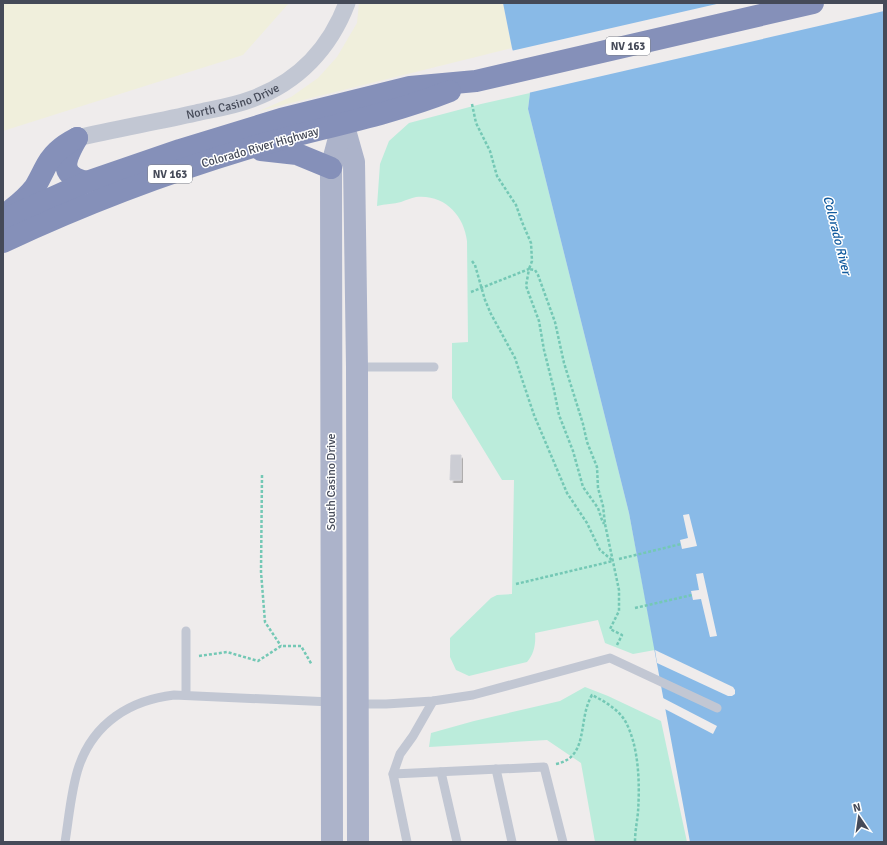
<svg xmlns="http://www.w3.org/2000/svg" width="887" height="845" font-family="Signika,sans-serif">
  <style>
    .green { fill: #bbecdb }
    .sand { fill: #f0efdc }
    .water { fill: #89bae7 }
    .pier { fill: #efecec }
    .building { fill: #cccdd4; stroke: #d0d0d7; filter: url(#shadow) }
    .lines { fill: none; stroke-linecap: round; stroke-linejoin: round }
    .path { stroke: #74c8b5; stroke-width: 2.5; stroke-dasharray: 3 2; stroke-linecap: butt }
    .lane { stroke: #c2c7d3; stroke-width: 9 }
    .street { stroke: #c2c7d3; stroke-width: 17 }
    .primary { stroke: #acb3ca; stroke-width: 22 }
    .highway { stroke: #8590b9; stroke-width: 22 }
    .labels { text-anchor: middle; stroke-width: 3; stroke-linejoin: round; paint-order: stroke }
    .shield { fill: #fff; stroke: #7d808a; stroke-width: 1 }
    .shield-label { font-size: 11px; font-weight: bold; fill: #454a58 }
    .street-label { font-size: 12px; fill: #454a58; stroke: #fff }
    .water-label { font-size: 13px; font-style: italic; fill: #125b9e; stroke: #fff }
  </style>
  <defs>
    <filter id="shadow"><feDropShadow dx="3.5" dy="3.5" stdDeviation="0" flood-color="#0004"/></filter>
  </defs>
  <rect width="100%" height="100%" fill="#efecec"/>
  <g class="green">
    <path d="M530,93L528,109L629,513L655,650L633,654L605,643L598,620L535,633C536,644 534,654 527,662L469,676L456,670L450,657V638L491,598L497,595L512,594L514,480H502L452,398V343L468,342L467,241C464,215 444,194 416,197C411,198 406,200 401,202C394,204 385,204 377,206L380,164L389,141L409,123L481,104Z"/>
    <path d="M585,687L608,696L661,721L687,842H595L581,763L547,740L429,747L431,733L474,721L560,701Z"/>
  </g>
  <g class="sand">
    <path d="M3,3H289L243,55L3,131Z"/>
    <path d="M359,3H503L512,48L259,111L291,97L318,78L337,57L357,23Z"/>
  </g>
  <path class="water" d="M503,3H884V842H690L629,513L528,109L530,93L519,71L512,48Z"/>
  <g class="pier">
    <path d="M721,3H884V11L528,93L517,72L511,51Z"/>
    <path d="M689,514L697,546L682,549L680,540L688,538L683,515Z"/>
    <path d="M703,573L717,636L710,637L701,599L693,600L691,591L699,590L696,574Z"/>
    <path d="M655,650L733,687L735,690V694L732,696H728L657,663Z"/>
    <path d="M661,697L717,726L713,734L663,708Z"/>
  </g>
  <path class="building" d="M451,455H461V480H450Z"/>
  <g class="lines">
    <g class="path">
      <path d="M472,104L476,123L490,151L497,176L516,205L522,222L531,243L532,261L529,269L535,270L538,275L555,322L564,363L583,424L587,442L597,467L598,488L603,506L605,524L619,590V611L610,629L622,635L617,645"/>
      <path d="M472,261L475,265L485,300L491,314L515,358L534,415L567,493L587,523L600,550L613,561"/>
      <path d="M471,292L529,269L526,286L539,321L544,350L554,390L559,415L573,451L583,487L598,508L602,520L604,524"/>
      <path d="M262,475L261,572L265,622L281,646"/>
      <path d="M619,559L681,544"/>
      <path d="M516,584L613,561"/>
      <path d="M635,608L692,595"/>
      <path d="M199,656L227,652L258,661L281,646H301L312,665"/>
      <path d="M556,764C590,757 577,720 592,695C604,701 616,708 624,719C639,744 640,783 638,812C637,822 635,832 635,842"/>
    </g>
    <g class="lane">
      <path d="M357,367H434"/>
      <path d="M186,695V631"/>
      <path d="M358,704H386L433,701L473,695L610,658L717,708"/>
      <path d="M496,769L512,842"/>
      <path d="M441,772L457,842"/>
      <path d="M393,774L544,767L563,842"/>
      <path d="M65,842C69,818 71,789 79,766C94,723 130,700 174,695L332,702"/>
      <path d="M407,842L393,774L400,754L413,736L433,701"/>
    </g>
    <path class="street" id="s1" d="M77,138C116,129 156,122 196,113C214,109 234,106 252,99C298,82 330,48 347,3"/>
    <g class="primary">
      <path d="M341,105L343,123L354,162L357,367L358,842"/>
      <path d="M332,842L331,168L343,123"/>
    </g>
    <g class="highway">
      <path d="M77,138C65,159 57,175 87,182"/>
      <path d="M261,150L297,154L331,168"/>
      <path d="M12,209C20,203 28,196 35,187C38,182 41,176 44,170C51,155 61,146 77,138"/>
      <path d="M3,220L87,182L180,150L281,119L410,87L476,81L813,3"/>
      <path d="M3,242C82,205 163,174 246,149C314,129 384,117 450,91"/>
    </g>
  </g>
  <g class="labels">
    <g class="shield">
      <rect x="606" y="37" width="44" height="18" rx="3"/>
      <rect x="148" y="165" width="44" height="18" rx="3"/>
    </g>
    <g class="shield-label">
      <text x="628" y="50">NV 163</text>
      <text x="170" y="178">NV 163</text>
    </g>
    <g class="street-label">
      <text dy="4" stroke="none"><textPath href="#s1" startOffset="160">North Casino Drive</textPath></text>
      <text transform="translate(260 147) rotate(-16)" y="4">Colorado River Highway</text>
      <text transform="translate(331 482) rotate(-90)" y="4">South Casino Drive</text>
    </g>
    <g class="water-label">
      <text transform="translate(838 235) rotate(76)" y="5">Colorado River</text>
    </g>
  </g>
  <rect width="887" height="845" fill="none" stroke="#454a58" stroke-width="8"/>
  <g transform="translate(859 817) rotate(347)" stroke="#ffffff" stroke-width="3" paint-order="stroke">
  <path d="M0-3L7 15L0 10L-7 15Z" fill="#454a58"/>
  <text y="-6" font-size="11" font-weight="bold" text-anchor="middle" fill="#454a58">N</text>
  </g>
</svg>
